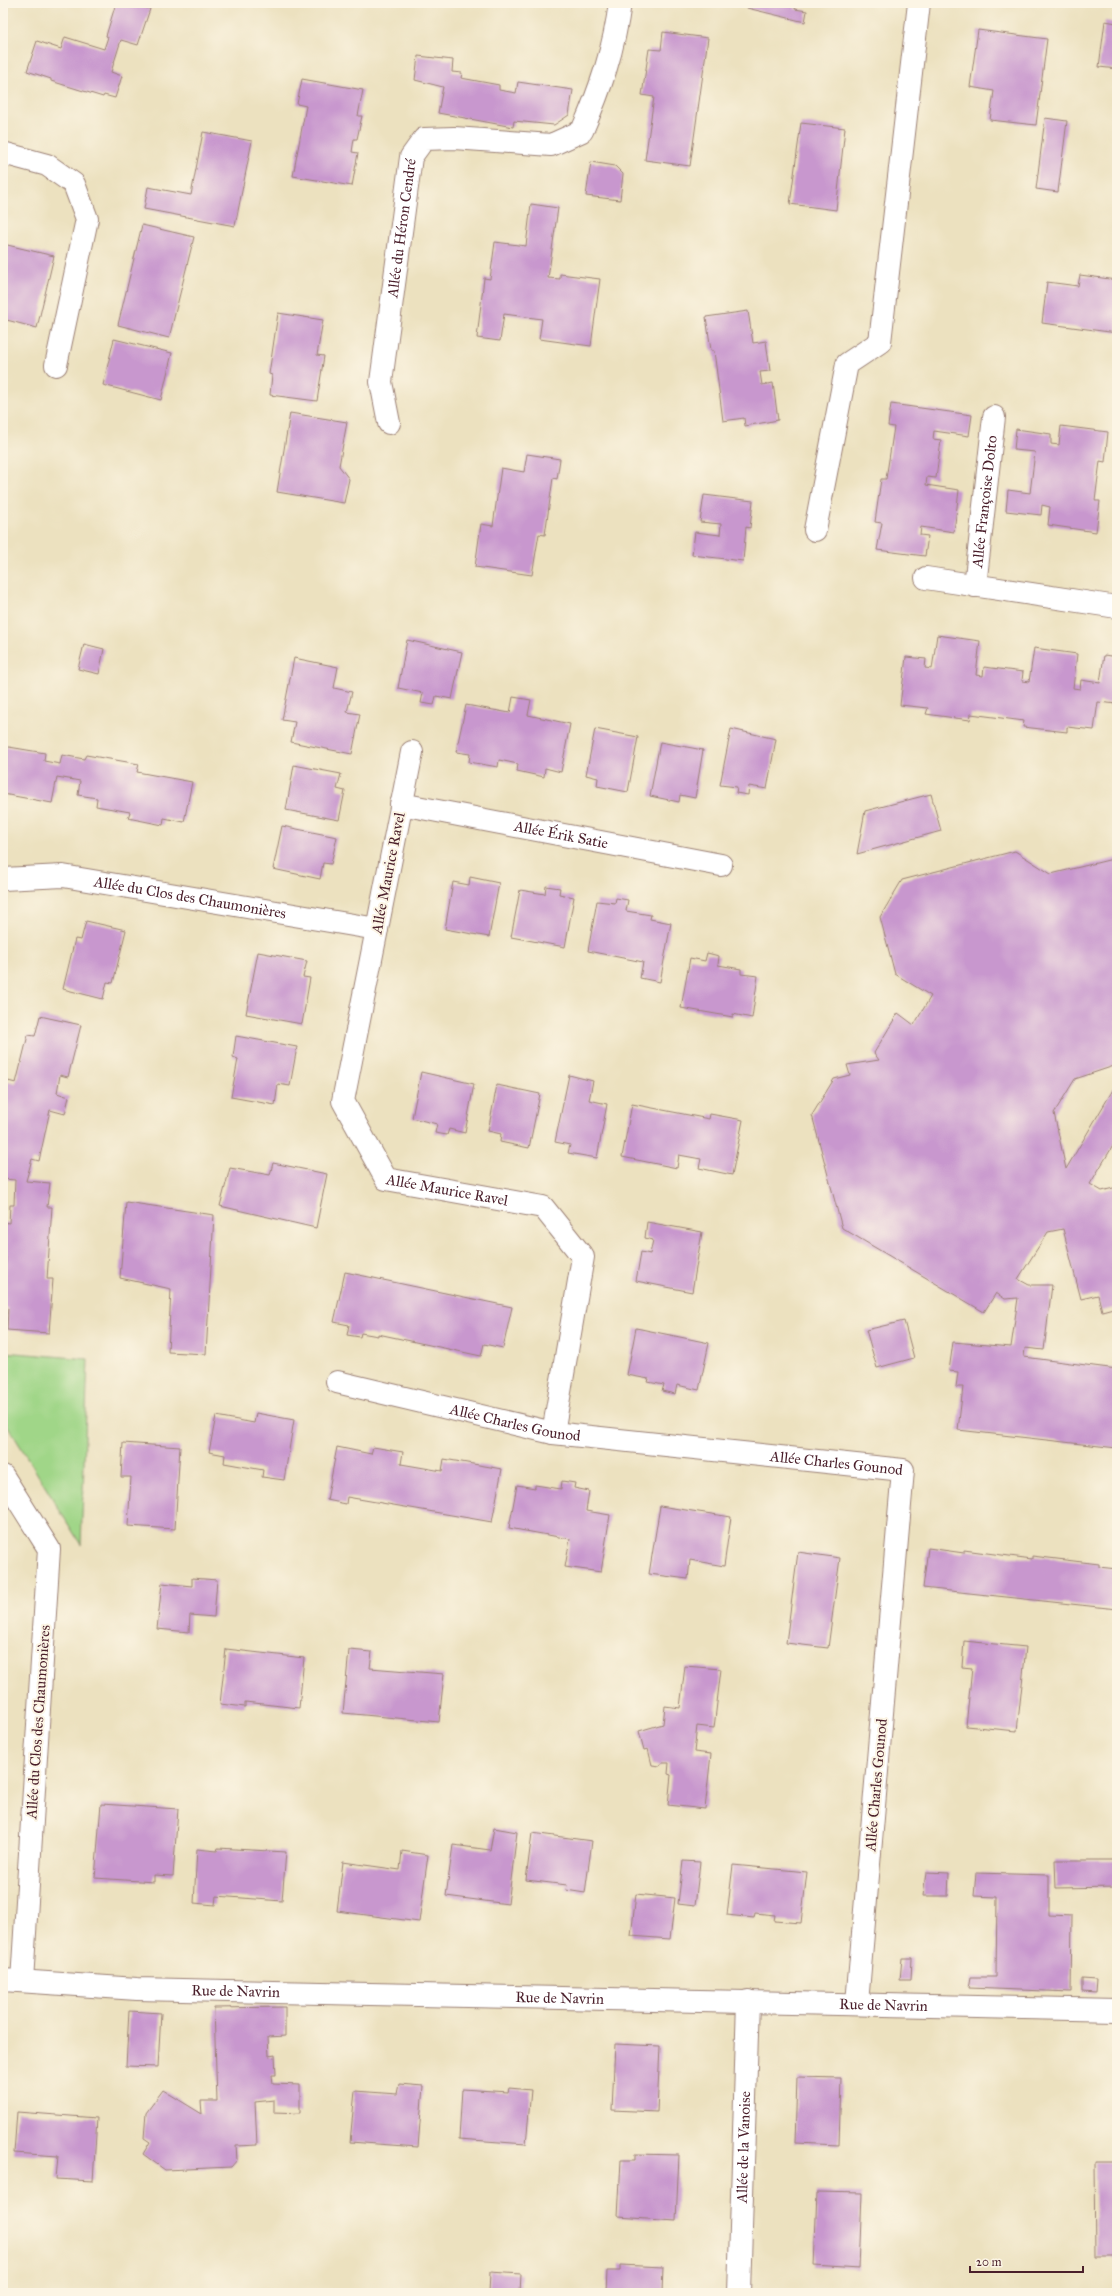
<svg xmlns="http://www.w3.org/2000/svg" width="1120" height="2296" font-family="'IM FELL Great Primer',serif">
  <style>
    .green { fill: #a0d688; stroke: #757a5a }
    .building { fill: #c897ce }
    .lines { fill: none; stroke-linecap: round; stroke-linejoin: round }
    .service-casing { stroke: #9b8075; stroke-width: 24 }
    .minor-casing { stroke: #9b8075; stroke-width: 24 }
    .service { stroke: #fff; stroke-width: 22 }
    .minor { stroke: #fff; stroke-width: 22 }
    .labels { text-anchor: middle; stroke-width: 4; stroke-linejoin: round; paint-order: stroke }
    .street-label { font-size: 15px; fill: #4a1f2b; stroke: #fcf5e5 }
  </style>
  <rect width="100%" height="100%" fill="#fcf5e5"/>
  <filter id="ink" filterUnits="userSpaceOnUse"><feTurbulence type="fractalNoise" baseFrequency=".025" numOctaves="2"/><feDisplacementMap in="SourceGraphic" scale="8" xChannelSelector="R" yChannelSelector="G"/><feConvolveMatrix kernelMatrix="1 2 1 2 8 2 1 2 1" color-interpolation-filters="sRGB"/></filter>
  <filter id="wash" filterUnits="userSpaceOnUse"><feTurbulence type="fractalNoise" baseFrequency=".012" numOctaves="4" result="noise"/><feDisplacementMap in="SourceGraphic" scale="16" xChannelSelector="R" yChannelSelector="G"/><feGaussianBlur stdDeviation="0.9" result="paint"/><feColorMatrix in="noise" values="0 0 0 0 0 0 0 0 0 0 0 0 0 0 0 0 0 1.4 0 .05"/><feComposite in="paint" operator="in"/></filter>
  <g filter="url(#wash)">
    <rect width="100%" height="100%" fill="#ece1bf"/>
    <path class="green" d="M3,1352L88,1359L81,1545L3,1418Z"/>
    <g id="blocks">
      <g class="building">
        <path d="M116,3H130L150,9L138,45L121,40L111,72L122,76L115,98L104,95L103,97L51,81V79L27,71L37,41L61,49L65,37L104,49L108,37L106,36Z"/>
        <path d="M748,3H796L795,9L807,11L805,22L747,8Z"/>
        <path d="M1105,21L1117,23V69L1099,67Z"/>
        <path d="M978,30L1047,39L1036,125L990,120L994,91L970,87Z"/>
        <path d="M663,32L708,38L690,166L645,160L654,97L642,95L649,49L661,50Z"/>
        <path d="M418,56L453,60L452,72L462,73L461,78L499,85V90L516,93L518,82L573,90L569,115L554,125L514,121L513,127L438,113L443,87L415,80Z"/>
        <path d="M302,79L363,90L358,116H362L357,139H354L352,152L358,153L352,186L293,176L306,106L297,104Z"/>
        <path d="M1045,118L1067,121L1058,192L1036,189Z"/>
        <path d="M801,123L845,128L836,210L790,204Z"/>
        <path d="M203,132L252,141L235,226L144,209L148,187L191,195Z"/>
        <path d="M591,162L615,166L623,174L620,200L586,196Z"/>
        <path d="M531,204L558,208L548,278L560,279V274L600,279L591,346L539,339L542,319L504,314L500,341L477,338L484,278L490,279L495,242L526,246Z"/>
        <path d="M142,225L194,237L169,338L118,325Z"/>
        <path d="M3,244L54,256L37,328L3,319Z"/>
        <path d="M1080,275L1117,280V333L1042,323L1047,282L1078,286Z"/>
        <path d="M748,311L753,343L766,341L770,371L760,372L762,385L773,383L778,420L745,426L744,418L723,421L714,351L711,350L706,317Z"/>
        <path d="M278,313L323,320L317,355L324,356L317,401L270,395L272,375L269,374Z"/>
        <path d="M114,339L172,353L161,400L103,385Z"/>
        <path d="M891,404L972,415L969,436L934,431L933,439L941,440L936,478L927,477L926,485L959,490L954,532L921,527L920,535L928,536L925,556L877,550L882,523L875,522L881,479H886L894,427L888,426Z"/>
        <path d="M290,413L347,422L339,466L349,479L344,503L277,492Z"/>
        <path d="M1061,426L1108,432L1105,462L1100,461L1095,501H1100L1096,532L1048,525L1050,507L1042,505L1041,515L1006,511L1008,490L1030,493L1035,452L1014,450L1016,429L1051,434V444L1059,445Z"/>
        <path d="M527,454L560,459L557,479L553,478L545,535L539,534L532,575L475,567L481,524L493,526L501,468L524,472Z"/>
        <path d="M704,495L753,501L750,528L746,527L743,561L692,555L695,532L720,535L721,524L700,522Z"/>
        <path d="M937,635L980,641L976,675L983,676L984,667L1023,672L1022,681L1029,682L1034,648L1077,654L1073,688L1080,689L1081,680L1100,683L1104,655L1117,657V704L1098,702L1094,730L1067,727V732L1023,727L1024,721L971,714L970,720L926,714L928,708L900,705L906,657L926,659L925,668L932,669Z"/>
        <path d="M407,640L462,652L452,699L436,696L434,705L421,703L423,693L398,688Z"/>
        <path d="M84,644L104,649L99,674L78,669Z"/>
        <path d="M294,658L338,667L334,688L352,692L347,712L360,714L352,754L291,742L295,722L282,720Z"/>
        <path d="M513,697L531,700L528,715L570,724L561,772L545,768L544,777L517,771L518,764L499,760L498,767L469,762L470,754L456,752L466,705L510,713Z"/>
        <path d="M595,729L638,737L628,792L597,786L598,778L586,775Z"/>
        <path d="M731,729L776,739L767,789L749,786L748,795L736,793L737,787L720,785Z"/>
        <path d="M660,742L703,750L695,798L680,795L679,802L650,796Z"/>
        <path d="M3,746L45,753L44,761L60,764L62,755L84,759L86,755L139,764L137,772L192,782L184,822L164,818L163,825L128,818L130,812L96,806L97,798L78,795L80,781L57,777L52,803L3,794Z"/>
        <path d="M294,765L341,774L337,789L345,791L339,820L286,810Z"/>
        <path d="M931,794L941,831L857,854L865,811Z"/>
        <path d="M282,826L337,837L331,864L323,863L320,879L273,869Z"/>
        <path d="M1015,851L1051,874L1117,858V1065L1075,1079L1054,1113L1066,1169L1117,1083V1139L1090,1184L1102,1191L1117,1187V1307L1102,1311L1098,1295L1081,1299L1063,1229L1048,1232L1018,1279L1029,1285H1052L1044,1350L1025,1348L1024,1357L1117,1369V1448L958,1430L963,1387H956L958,1372L949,1371L953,1342L1011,1347L1018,1298L1005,1299L996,1293L984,1312L842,1228L812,1115L834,1079L850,1075L847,1065L879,1060L874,1053L898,1013L914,1025L931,996L895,974L880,917L902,880Z"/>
        <path d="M470,877L499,883L489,937L445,929L453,882L469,885Z"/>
        <path d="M546,886L560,888L559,894L574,897L565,947L511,937L520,890L545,894Z"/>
        <path d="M616,898L628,900L626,911L651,915L650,919L671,923L660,982L640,978L643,962L588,951L597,901L615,903Z"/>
        <path d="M86,921L126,930L113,983L107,982L103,999L63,989L75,939L81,940Z"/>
        <path d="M258,952L307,961L303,977L310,978L302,1024L246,1014Z"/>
        <path d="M707,953L719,956L718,965L741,969V974L758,976L752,1018L733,1014V1017L681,1008L690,958L705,961Z"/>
        <path d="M40,1016L81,1025L68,1077L60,1075L57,1093L69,1097L65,1114L50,1110L39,1161L32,1159L26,1181L50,1183L47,1207H52L47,1279H53L49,1333L7,1330L8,1308L3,1307L6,1257H3V1222L9,1223L10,1205H14L15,1180L3,1179V1102L8,1081L16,1083L28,1035L35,1036Z"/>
        <path d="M236,1036L297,1047L290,1086L278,1084L275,1105L231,1097L238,1059L233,1057Z"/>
        <path d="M421,1072L474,1084L465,1133L449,1129L447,1135L435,1133L437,1124L412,1118Z"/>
        <path d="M569,1075L593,1081L589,1100L607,1104L597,1158L568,1153L570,1145L555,1142Z"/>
        <path d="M497,1085L540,1094L529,1148L500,1142L501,1134L488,1131Z"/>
        <path d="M632,1104L709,1119L710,1114L743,1120L732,1175L699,1168L701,1159L679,1155L677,1168L622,1157Z"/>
        <path d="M273,1163L327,1174L316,1228L220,1206L230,1168L270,1175Z"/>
        <path d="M126,1202L214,1215L206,1354L168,1352L171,1289L120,1278Z"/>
        <path d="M647,1222L702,1232L692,1292L636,1281L641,1252L650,1254L653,1240L645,1238Z"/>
        <path d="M345,1272L512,1307L503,1348L484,1344L481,1356L378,1334V1336L361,1333L360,1337L347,1335L349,1325L334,1322Z"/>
        <path d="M904,1321L914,1358L877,1368L866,1330Z"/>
        <path d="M636,1328L709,1343L699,1390L677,1385L675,1394L662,1391L664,1385L648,1382L649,1379L627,1375Z"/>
        <path d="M256,1413L294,1420L284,1480L262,1477L263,1470L224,1463L225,1455L209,1452L216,1416L254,1423Z"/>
        <path d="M123,1443L180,1447L175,1529L128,1526L131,1477H121Z"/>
        <path d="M337,1447L371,1454L373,1447L403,1452L401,1464L442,1471L444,1459L502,1469L492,1522L347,1497L346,1504L327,1500Z"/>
        <path d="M562,1481L575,1483L574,1488L589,1491L586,1511L610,1515L601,1572L565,1567L570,1539L509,1528L517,1485L535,1488V1485L561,1489Z"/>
        <path d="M660,1506L731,1517L724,1566L690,1560L688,1579L649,1574Z"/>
        <path d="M928,1548L964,1553V1550L1032,1559V1556L1099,1564V1567L1117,1569V1609L923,1588Z"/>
        <path d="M798,1552L840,1558L828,1648L786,1643Z"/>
        <path d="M192,1578L217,1580L214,1617L190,1615L189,1632L157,1629L162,1583L192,1586Z"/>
        <path d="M964,1641L1026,1647L1017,1731L966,1726L972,1668L962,1667Z"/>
        <path d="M226,1649L304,1658L299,1708L245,1702V1707L220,1704Z"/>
        <path d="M349,1650L372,1652L370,1668L444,1674L439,1722L343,1713Z"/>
        <path d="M685,1666L721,1669L714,1728L697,1726L694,1752L711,1754L705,1809L668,1805L671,1775L668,1774L669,1763H662L660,1766L652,1765L648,1749L644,1750L639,1731L663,1724L665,1706L680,1708Z"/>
        <path d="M101,1804L178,1809L173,1876L154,1875V1882L95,1878Z"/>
        <path d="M494,1828L517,1832L508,1904L446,1896L453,1845L490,1850Z"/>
        <path d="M532,1833L592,1841L585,1893L566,1890L567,1885L526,1880Z"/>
        <path d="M218,1848L286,1852L282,1901L216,1896L215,1905L194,1903L197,1849L217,1851Z"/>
        <path d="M402,1851L428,1855L419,1922L337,1911L343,1862L400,1870Z"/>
        <path d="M1055,1860H1117V1887L1056,1888Z"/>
        <path d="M683,1861L700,1862L695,1906L678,1904Z"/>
        <path d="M733,1865L807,1872L801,1923L774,1921L775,1915L755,1913L754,1918L727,1915Z"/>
        <path d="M926,1872L949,1873L948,1896H923Z"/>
        <path d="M976,1873L1049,1875V1915L1072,1916L1071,1992L969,1988L971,1977H996L997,1897L974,1896Z"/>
        <path d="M636,1894L675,1898L670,1939L631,1936Z"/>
        <path d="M902,1958H912L911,1980H900Z"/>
        <path d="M1082,1979L1097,1980L1096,1993L1082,1992Z"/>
        <path d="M285,2007V2036L268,2037L269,2056L275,2055L276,2075H272L273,2084L300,2085V2113L274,2112V2100L255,2102L257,2145L236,2146L237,2160L231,2167L165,2170L143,2154L150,2142L144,2138L146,2113L163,2090L202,2114L201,2101H217L214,2008Z"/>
        <path d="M129,2011L161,2013L158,2067L126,2066Z"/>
        <path d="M615,2044L660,2046L657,2112L612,2110Z"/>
        <path d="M797,2077L841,2078L839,2145L795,2143Z"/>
        <path d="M399,2084L423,2086L418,2147L350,2142L355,2091L397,2094Z"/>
        <path d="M509,2088L531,2090L526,2144L459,2139L462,2089L508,2092Z"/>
        <path d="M17,2112L97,2118L93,2181L56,2179L58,2156L14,2153Z"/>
        <path d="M635,2154L679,2155L676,2221L618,2217L621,2160H635Z"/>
        <path d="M1095,2162H1117V2256H1096Z"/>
        <path d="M817,2192L862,2193L859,2269L814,2266Z"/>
        <path d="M620,2265L663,2267L662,2293H606L607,2271H620Z"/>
        <path d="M490,2272L521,2274L520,2293H489Z"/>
      </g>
    </g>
  </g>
  <g filter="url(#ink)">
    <use href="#blocks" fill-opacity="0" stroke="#9b8075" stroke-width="1"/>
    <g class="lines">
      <defs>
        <path id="service" d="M815,530L847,364L880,342L919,3"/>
        <g id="minor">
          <path d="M3,153L47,165L74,184L87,219L56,365"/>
          <path id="s1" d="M389,423L381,382L411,157L424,139L454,138L551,145L582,131C601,88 614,49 620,3"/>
          <path d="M926,578L1117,607"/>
          <path id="s2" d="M975,586L994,417"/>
          <path id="s3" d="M412,752L343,1101L386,1179L543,1207L583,1257L553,1433"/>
          <path id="s4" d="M401,804L721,865"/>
          <path id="s5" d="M3,879L63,876L377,929"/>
          <path id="s6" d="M337,1382L553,1433L903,1470L857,2003"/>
          <path d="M3,1476L49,1549L22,1981"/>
          <path id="s7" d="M3,1980L137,1989L1117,2010"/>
          <path id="s8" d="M739,2293L748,2001"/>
        </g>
      </defs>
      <use href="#service" class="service-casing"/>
      <use href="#minor" class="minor-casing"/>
      <use href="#service" class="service"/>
      <use href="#minor" class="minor"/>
    </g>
  </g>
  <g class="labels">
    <g class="street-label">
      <text dy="5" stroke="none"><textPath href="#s1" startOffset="197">Allée du Héron Cendré</textPath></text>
      <text dy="5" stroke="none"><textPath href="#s2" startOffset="85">Allée Françoise Dolto</textPath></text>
      <text dy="5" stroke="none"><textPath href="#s4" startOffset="163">Allée Érik Satie</textPath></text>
      <text transform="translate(388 873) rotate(-79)" y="5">Allée Maurice Ravel</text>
      <text dy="5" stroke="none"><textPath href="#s5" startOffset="189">Allée du Clos des Chaumonières</textPath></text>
      <text dy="5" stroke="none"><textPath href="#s3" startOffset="507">Allée Maurice Ravel</textPath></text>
      <text dy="5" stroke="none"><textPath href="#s6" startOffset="183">Allée Charles Gounod</textPath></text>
      <text dy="5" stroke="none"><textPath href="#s6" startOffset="507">Allée Charles Gounod</textPath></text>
      <text transform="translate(38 1722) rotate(-86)" y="5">Allée du Clos des Chaumonières</text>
      <text transform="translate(876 1785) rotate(-85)" y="5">Allée Charles Gounod</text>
      <text dy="5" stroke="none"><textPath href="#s7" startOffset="233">Rue de Navrin</textPath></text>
      <text dy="5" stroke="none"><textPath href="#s7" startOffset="557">Rue de Navrin</textPath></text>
      <text dy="5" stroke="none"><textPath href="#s7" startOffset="881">Rue de Navrin</textPath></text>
      <text dy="5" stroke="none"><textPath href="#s8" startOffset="146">Allée de la Vanoise</textPath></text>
    </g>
  </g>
  <rect width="1120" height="2296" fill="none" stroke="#fcf5e5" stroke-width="16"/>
  <path d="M970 2266v6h113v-6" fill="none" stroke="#4a1f2b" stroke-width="2"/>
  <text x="976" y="2266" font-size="12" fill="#4a1f2b" stroke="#fcf5e5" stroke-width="3" paint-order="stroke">20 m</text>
</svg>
